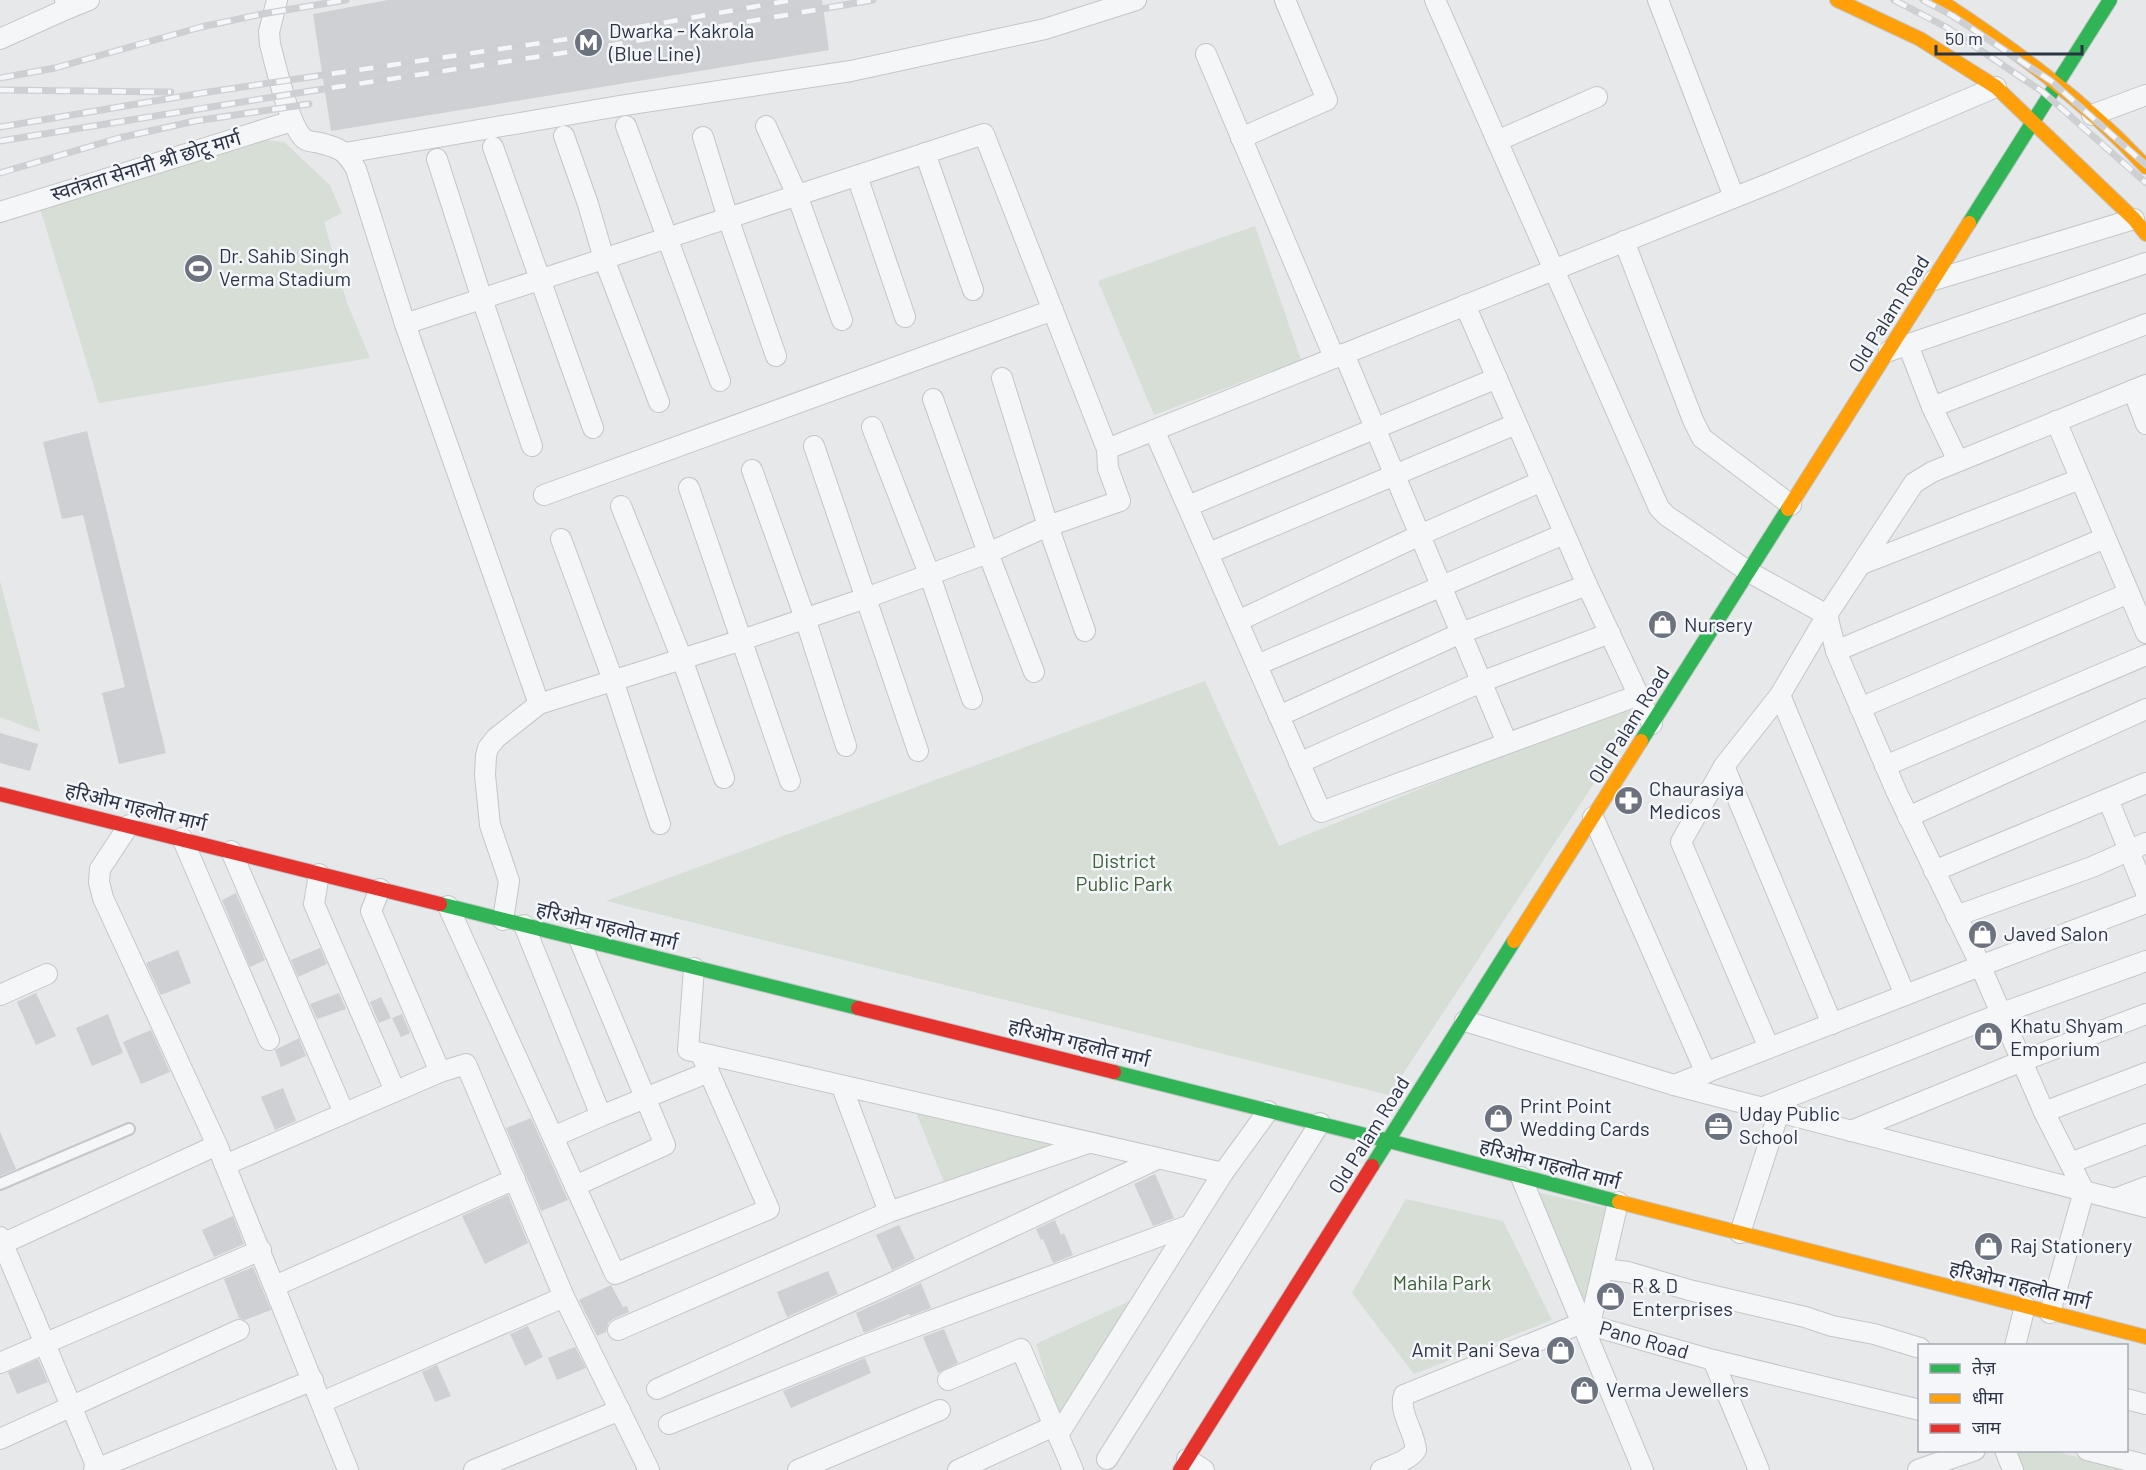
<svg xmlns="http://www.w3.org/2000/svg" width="2146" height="1470" font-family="Barlow,'Noto Sans Devanagari',sans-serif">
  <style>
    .green { fill: #d6ded6 }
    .building { fill: #ced0d3 }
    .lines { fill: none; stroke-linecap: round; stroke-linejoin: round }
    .lane-casing { stroke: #c4c6c8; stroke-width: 14 }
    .street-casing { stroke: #c4c6c8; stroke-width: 22 }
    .fast-casing { stroke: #c4c6c8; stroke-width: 16 }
    .slow-casing { stroke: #c4c6c8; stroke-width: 16 }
    .jam-casing { stroke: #c4c6c8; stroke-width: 16 }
    .lane { stroke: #f5f6f7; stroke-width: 10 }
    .street { stroke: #f5f6f7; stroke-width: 20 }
    .fast { stroke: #30b455; stroke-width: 14 }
    .slow { stroke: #ff9f0a; stroke-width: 14 }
    .jam { stroke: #e5322d; stroke-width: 14 }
    .rail-casing { stroke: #cecfd2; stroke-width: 7 }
    .rail { stroke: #f4f6f9; stroke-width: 4.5; stroke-dasharray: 14; stroke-linecap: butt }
    .labels { text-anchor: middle; stroke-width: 5; stroke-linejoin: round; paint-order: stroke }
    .poi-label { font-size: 20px; fill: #2b3445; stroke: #f4f6f9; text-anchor: start }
    .street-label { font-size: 20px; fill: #2b3445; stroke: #f4f6f9 }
    .park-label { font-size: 20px; fill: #3f6138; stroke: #f4f6f9 }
  </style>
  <rect width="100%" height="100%" fill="#e6e8ea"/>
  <g class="green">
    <path d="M257,139L284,142L330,185L342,213L324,222L347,303L370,358L99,403L39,205Z"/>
    <path d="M1255,226L1301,360L1154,415L1098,281Z"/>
    <path d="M0,581L40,732L0,717Z"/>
    <path d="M1205,681L1279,846L1652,695L1389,1095L606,901Z"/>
    <path d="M915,1110L1071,1144L946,1187Z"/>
    <path d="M1536,1192L1607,1208L1586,1316Z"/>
    <path d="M1406,1199L1503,1221L1552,1320L1414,1374L1352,1293Z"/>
    <path d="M1134,1299L1060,1422L1036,1344Z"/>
    <path d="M2012,1451H2053L2131,1470H2021Z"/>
  </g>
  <g class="building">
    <path d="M388,0H822L829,50L331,131L313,14Z"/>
    <path d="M87,431L166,753L119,764L102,693L125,687L83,515L62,519L43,442Z"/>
    <path d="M0,733L38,744L30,771L0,763Z"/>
    <path d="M236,893L265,960L250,967L222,900Z"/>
    <path d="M320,948L327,964L298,977L291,960Z"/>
    <path d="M178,950L191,983L161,995L146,963Z"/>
    <path d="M36,993L56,1036L36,1045L17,1002Z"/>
    <path d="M339,993L346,1009L317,1019L310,1004Z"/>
    <path d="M381,997L391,1018L379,1023L370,1002Z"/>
    <path d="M108,1014L123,1053L92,1066L76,1028Z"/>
    <path d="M402,1014L410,1033L401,1037L392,1018Z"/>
    <path d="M151,1030L170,1072L141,1084L123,1042Z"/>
    <path d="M299,1038L306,1056L281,1067L275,1050Z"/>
    <path d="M283,1088L296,1121L275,1130L261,1097Z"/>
    <path d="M531,1118L568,1200L541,1211L506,1128Z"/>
    <path d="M0,1132L16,1169L0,1176Z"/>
    <path d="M1155,1174L1174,1218L1153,1226L1134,1184Z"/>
    <path d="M508,1195L528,1243L485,1264L462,1216Z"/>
    <path d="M233,1216L244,1244L214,1257L202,1230Z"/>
    <path d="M1055,1220L1061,1235L1064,1233L1073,1255L1053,1263L1043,1239L1041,1240L1036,1229Z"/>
    <path d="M899,1225L915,1259L892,1270L876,1235Z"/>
    <path d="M253,1267L271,1310L245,1320L239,1318L224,1279Z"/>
    <path d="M828,1271L838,1294L787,1317L777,1292Z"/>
    <path d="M921,1283L931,1308L910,1316L909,1314L864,1333L856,1313Z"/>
    <path d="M611,1285L623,1307L627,1306L629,1312L613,1319L608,1323L606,1332L597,1336L579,1300Z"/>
    <path d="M528,1326L543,1357L525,1366L510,1334Z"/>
    <path d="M944,1329L958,1363L938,1373L923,1337Z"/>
    <path d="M575,1347L586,1368L557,1380L548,1358Z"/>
    <path d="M865,1358L871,1373L791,1408L783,1391Z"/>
    <path d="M38,1359L48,1382L17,1394L8,1372Z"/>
    <path d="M437,1365L451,1396L435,1402L422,1372Z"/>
  </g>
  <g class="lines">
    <defs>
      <path id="lane" d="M0,1184L129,1129"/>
      <g id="street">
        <path d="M65,0L69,8L89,0"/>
        <path d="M277,0L269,32L270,44C275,63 290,131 306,140C310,142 316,142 320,143C340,148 346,151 356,169L405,324L539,704"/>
        <path d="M1435,0L1659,508L1667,516L1749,572L1827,615L1836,651L1897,793L1977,958L2044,1112L2084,1191L2050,1313"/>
        <path d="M1658,0L1734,197"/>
        <path d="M0,39L69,8"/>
        <path d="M1206,54L1334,357"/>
        <path d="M2092,115L2146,95"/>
        <path d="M626,126L720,381"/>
        <path d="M766,126L797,195L842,320"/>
        <path d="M564,136L588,204L604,259L659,402"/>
        <path d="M703,137L728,218L776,356"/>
        <path d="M1241,138L1327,100L1285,0"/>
        <path d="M1497,141L1597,97"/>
        <path d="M493,147L593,428"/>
        <path d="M345,153L619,106L851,71L1045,29L1136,0"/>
        <path d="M925,153L973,290"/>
        <path d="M437,159L482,299L532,446"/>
        <path d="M857,176L905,317"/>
        <path d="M0,212L292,121"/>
        <path d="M1624,241L1693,420L1702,438L1791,505"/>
        <path d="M1934,280L2134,219"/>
        <path d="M1465,305L1587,585L1652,724"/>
        <path d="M405,324L984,134L1107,449L1108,468L1120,501L1048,526L988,553L866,598L742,640L539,704L496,738L488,748L486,756L485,775L490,825L509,881L503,920"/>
        <path d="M1908,345L1932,407L1958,461"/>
        <path d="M1889,351L2146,263"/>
        <path d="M1344,354L1507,743"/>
        <path d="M1002,378L1048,526L1085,631"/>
        <path d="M2133,390L2146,424"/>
        <path d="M933,399L988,553L1034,672"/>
        <path d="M1932,407L2146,324"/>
        <path d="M2056,421L2146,633"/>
        <path d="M872,427L930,576L972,699"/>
        <path d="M1154,430L1321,812L1639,695"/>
        <path d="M814,446L918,751"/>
        <path d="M1107,449L1773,182L1996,87"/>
        <path d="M752,470L805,618L846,746"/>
        <path d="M689,488L790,781"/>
        <path d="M544,495L1053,310"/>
        <path d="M621,506L682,659L724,778"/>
        <path d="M1188,506L1497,378"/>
        <path d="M561,539L613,680L660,824"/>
        <path d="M1209,553L1516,424"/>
        <path d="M1862,564L2080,479"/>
        <path d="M1238,621L1420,535L1542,481"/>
        <path d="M1836,651L2105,538"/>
        <path d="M1257,665L1564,534"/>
        <path d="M1780,695L1905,995"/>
        <path d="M1860,708L2129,593"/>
        <path d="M1279,716L1461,633L1587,585"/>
        <path d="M1299,763L1481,682L1610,633"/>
        <path d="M1724,766L1832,1024"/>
        <path d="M1885,766L2146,655"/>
        <path d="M2108,799L2146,893"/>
        <path d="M1593,817L1706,1073"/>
        <path d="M1908,817L2146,709"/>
        <path d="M129,825L100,869L99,882L103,898L217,1145L348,1470"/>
        <path d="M182,838L269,1040"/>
        <path d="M231,851L344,1113"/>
        <path d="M1934,871L2146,783"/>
        <path d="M319,874L314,904L395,1091"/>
        <path d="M380,889L371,911L440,1072L466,1064L564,1297L649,1470"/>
        <path d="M448,906L615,1274L769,1209L701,1054"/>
        <path d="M1956,916L2092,867L2146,843"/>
        <path d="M524,925L601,1116L709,1072"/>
        <path d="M694,968L688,1050L1223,1173"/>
        <path d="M0,995L47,974"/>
        <path d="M1465,1021L1674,1085L2146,1207"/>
        <path d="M1769,1048L1681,842L1724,766L1780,695L1827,615L1914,483L1932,472L2146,385"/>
        <path d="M1674,1085L1980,966L2146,903"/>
        <path d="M842,1087L889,1212"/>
        <path d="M1761,1108L2002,1013L2146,961"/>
        <path d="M2044,1112L2146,1073"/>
        <path d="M1851,1131L2022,1061L2146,1014"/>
        <path d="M553,1137L601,1116"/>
        <path d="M2070,1163L2146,1134"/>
        <path d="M225,1165L440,1072"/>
        <path d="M1521,1177L1643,1470"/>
        <path d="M575,1186L665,1145L579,939"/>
        <path d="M2117,1198L2146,1187"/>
        <path d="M1740,1233L1779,1112"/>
        <path d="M0,1237L98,1470"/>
        <path d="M0,1245L217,1145"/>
        <path d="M1603,1269L1628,1272L1689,1290L1805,1317L1832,1326L1874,1334L1920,1348"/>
        <path d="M275,1286L515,1179"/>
        <path d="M1590,1324L1618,1202"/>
        <path d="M618,1330L889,1212L1088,1143"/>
        <path d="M2015,1346L2025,1306"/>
        <path d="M1713,1360L1759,1470"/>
        <path d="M0,1363L261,1250"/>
        <path d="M948,1380L1021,1349L1073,1470"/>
        <path d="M657,1389L892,1283L1157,1159"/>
        <path d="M2126,1399L2146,1404"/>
        <path d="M322,1402L564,1297"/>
        <path d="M669,1424L860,1347L1190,1225"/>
        <path d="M1058,1435L1223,1173L1268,1111"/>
        <path d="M0,1439L239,1330"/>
        <path d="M2005,1450L2013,1470"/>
        <path d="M2087,1450L2146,1465"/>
        <path d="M1107,1459L1320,1123"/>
        <path d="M1187,1459L1204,1470"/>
        <path d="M94,1470L313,1380"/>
        <path d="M474,1470L620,1410"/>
        <path d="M798,1470L940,1410"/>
        <path d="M958,1470L1054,1426"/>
        <path d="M1381,1470C1393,1465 1408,1461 1416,1450C1415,1432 1398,1412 1404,1395L1582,1323L1713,1360L1920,1410"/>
        <path d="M1918,1470L1975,1450"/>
      </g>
      <g id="fast">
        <path d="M1969,223L2110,0"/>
        <path d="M1641,741L1788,509"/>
        <path d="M440,904L858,1008"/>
        <path d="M1114,1072L1389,1141L1619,1202"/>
        <path d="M1372,1166L1514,941"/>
      </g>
      <g id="slow">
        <path d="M1837,0L1920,39L1996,87L2134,219L2146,234"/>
        <path d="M1939,0C2014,49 2085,101 2146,167"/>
        <path d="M1788,509L1969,223"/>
        <path d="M1514,941L1641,741"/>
        <path d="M1619,1202L2146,1337"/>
      </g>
      <g id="jam">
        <path d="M0,794L440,904"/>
        <path d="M858,1008L1114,1072"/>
        <path d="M1180,1470L1372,1166"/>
      </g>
    </defs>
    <use href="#lane" class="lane-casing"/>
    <use href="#street" class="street-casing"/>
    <use href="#fast" class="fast-casing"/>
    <use href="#slow" class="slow-casing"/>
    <use href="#jam" class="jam-casing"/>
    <use href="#lane" class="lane"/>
    <use href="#street" class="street"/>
    <use href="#fast" class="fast"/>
    <use href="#slow" class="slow"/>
    <use href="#jam" class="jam"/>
    <defs>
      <g id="rail">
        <path d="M1894,0L1946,27L2043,92L2146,183"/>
        <path d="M1923,0L1953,16L2051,81L2146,165"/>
        <path d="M0,78L55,68L201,27L262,14L346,0"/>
        <path d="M0,90L171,92"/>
        <path d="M0,127L202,93L588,36L792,0"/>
        <path d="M0,141L304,92L589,49L873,0"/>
        <path d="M0,173L119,138L195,121L309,104"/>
      </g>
    </defs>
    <use href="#rail" class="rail-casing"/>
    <use href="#rail" class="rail"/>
  </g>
  <defs>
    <symbol id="metro-disc" viewBox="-11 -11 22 22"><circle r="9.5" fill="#6c737f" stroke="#f4f6f9"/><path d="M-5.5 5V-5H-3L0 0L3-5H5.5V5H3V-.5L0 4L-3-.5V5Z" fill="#fff"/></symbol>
    <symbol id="stadium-disc" viewBox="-11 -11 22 22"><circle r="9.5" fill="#6c737f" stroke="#f4f6f9"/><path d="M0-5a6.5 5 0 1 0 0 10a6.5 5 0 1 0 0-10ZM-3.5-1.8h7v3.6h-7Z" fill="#fff"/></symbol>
    <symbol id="shop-disc" viewBox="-11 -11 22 22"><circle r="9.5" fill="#6c737f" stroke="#f4f6f9"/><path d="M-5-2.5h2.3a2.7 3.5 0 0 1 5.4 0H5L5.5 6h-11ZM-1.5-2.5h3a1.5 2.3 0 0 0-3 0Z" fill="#fff"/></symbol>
    <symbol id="pharmacy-disc" viewBox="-11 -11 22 22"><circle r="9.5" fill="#6c737f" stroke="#f4f6f9"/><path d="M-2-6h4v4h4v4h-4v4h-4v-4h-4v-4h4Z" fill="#fff"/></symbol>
    <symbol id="office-disc" viewBox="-11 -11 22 22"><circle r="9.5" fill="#6c737f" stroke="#f4f6f9"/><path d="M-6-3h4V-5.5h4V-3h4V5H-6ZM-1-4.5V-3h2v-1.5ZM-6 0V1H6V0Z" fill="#fff"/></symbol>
  </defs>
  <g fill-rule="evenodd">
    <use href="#metro-disc" x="572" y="26" width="33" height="33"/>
    <use href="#stadium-disc" x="182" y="252" width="33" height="33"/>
    <use href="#shop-disc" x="1646" y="608" width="33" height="33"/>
    <use href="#pharmacy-disc" x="1612" y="784" width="33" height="33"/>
    <use href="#shop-disc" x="1966" y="918" width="33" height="33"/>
    <use href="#shop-disc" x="1972" y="1020" width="33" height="33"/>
    <use href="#shop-disc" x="1482" y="1102" width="33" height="33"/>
    <use href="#office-disc" x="1702" y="1110" width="33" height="33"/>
    <use href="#shop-disc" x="1972" y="1230" width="33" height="33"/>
    <use href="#shop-disc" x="1594" y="1280" width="33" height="33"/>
    <use href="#shop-disc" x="1544" y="1334" width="33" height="33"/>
    <use href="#shop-disc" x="1568" y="1374" width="33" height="33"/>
  </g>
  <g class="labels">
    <g class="poi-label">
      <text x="609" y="38">Dwarka - Kakrola<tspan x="609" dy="23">(Blue Line)</tspan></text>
      <text x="219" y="263">Dr. Sahib Singh<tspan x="219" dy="23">Verma Stadium</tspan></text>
      <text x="1684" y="632">Nursery</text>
      <text x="1649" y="796">Chaurasiya<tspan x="1649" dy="23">Medicos</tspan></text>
      <text x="2004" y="941">Javed Salon</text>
      <text x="2010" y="1033">Khatu Shyam<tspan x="2010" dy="23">Emporium</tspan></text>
      <text x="1520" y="1113">Print Point<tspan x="1520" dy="23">Wedding Cards</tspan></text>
      <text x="1739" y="1121">Uday Public<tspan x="1739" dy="23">School</tspan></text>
      <text x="2010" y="1253">Raj Stationery</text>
      <text x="1632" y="1293">R &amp; D<tspan x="1632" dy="23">Enterprises</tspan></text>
      <text x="1540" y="1357" text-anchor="end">Amit Pani Seva</text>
      <text x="1606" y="1397">Verma Jewellers</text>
    </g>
    <g class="street-label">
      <text transform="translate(146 166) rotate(-17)" y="7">स्वतंत्रता सेनानी श्री छोटू मार्ग</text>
      <text transform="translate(1889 314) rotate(-58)" y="7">Old Palam Road</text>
      <text transform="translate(1629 725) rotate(-58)" y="7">Old Palam Road</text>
      <text transform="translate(136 807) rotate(14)" y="7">हरिओम गहलोत मार्ग</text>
      <text transform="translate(607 926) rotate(14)" y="7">हरिओम गहलोत मार्ग</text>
      <text transform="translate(1079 1043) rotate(14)" y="7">हरिओम गहलोत मार्ग</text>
      <text transform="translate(1369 1135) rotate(-58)" y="7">Old Palam Road</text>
      <text transform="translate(1550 1164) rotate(15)" y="7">हरिओम गहलोत मार्ग</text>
      <text transform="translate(2020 1285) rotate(14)" y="7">हरिओम गहलोत मार्ग</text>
      <text transform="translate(1644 1340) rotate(16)" y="7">Pano Road</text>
    </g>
    <g class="park-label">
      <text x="1124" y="868">District<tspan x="1124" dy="23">Public Park</tspan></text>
      <text x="1442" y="1290">Mahila Park</text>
    </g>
  </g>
  <rect x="1918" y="1344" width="210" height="108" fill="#f4f6f9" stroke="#a4a8b1" stroke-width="1.5"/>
  <rect x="1930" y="1364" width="30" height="9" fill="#30b455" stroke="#a4a8b1" stroke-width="1.5"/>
  <text x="1972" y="1374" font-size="18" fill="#2b3445">तेज़</text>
  <rect x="1930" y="1394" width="30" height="9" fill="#ff9f0a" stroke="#a4a8b1" stroke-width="1.5"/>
  <text x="1972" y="1404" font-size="18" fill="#2b3445">धीमा</text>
  <rect x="1930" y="1424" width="30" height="9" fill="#e5322d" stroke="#a4a8b1" stroke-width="1.5"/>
  <text x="1972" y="1434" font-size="18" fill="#2b3445">जाम</text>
  <path d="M1936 45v9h146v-9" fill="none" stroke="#2b3445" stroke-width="3"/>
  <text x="1945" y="45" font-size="18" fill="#2b3445" stroke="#f4f6f9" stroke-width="4.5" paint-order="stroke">50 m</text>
</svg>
